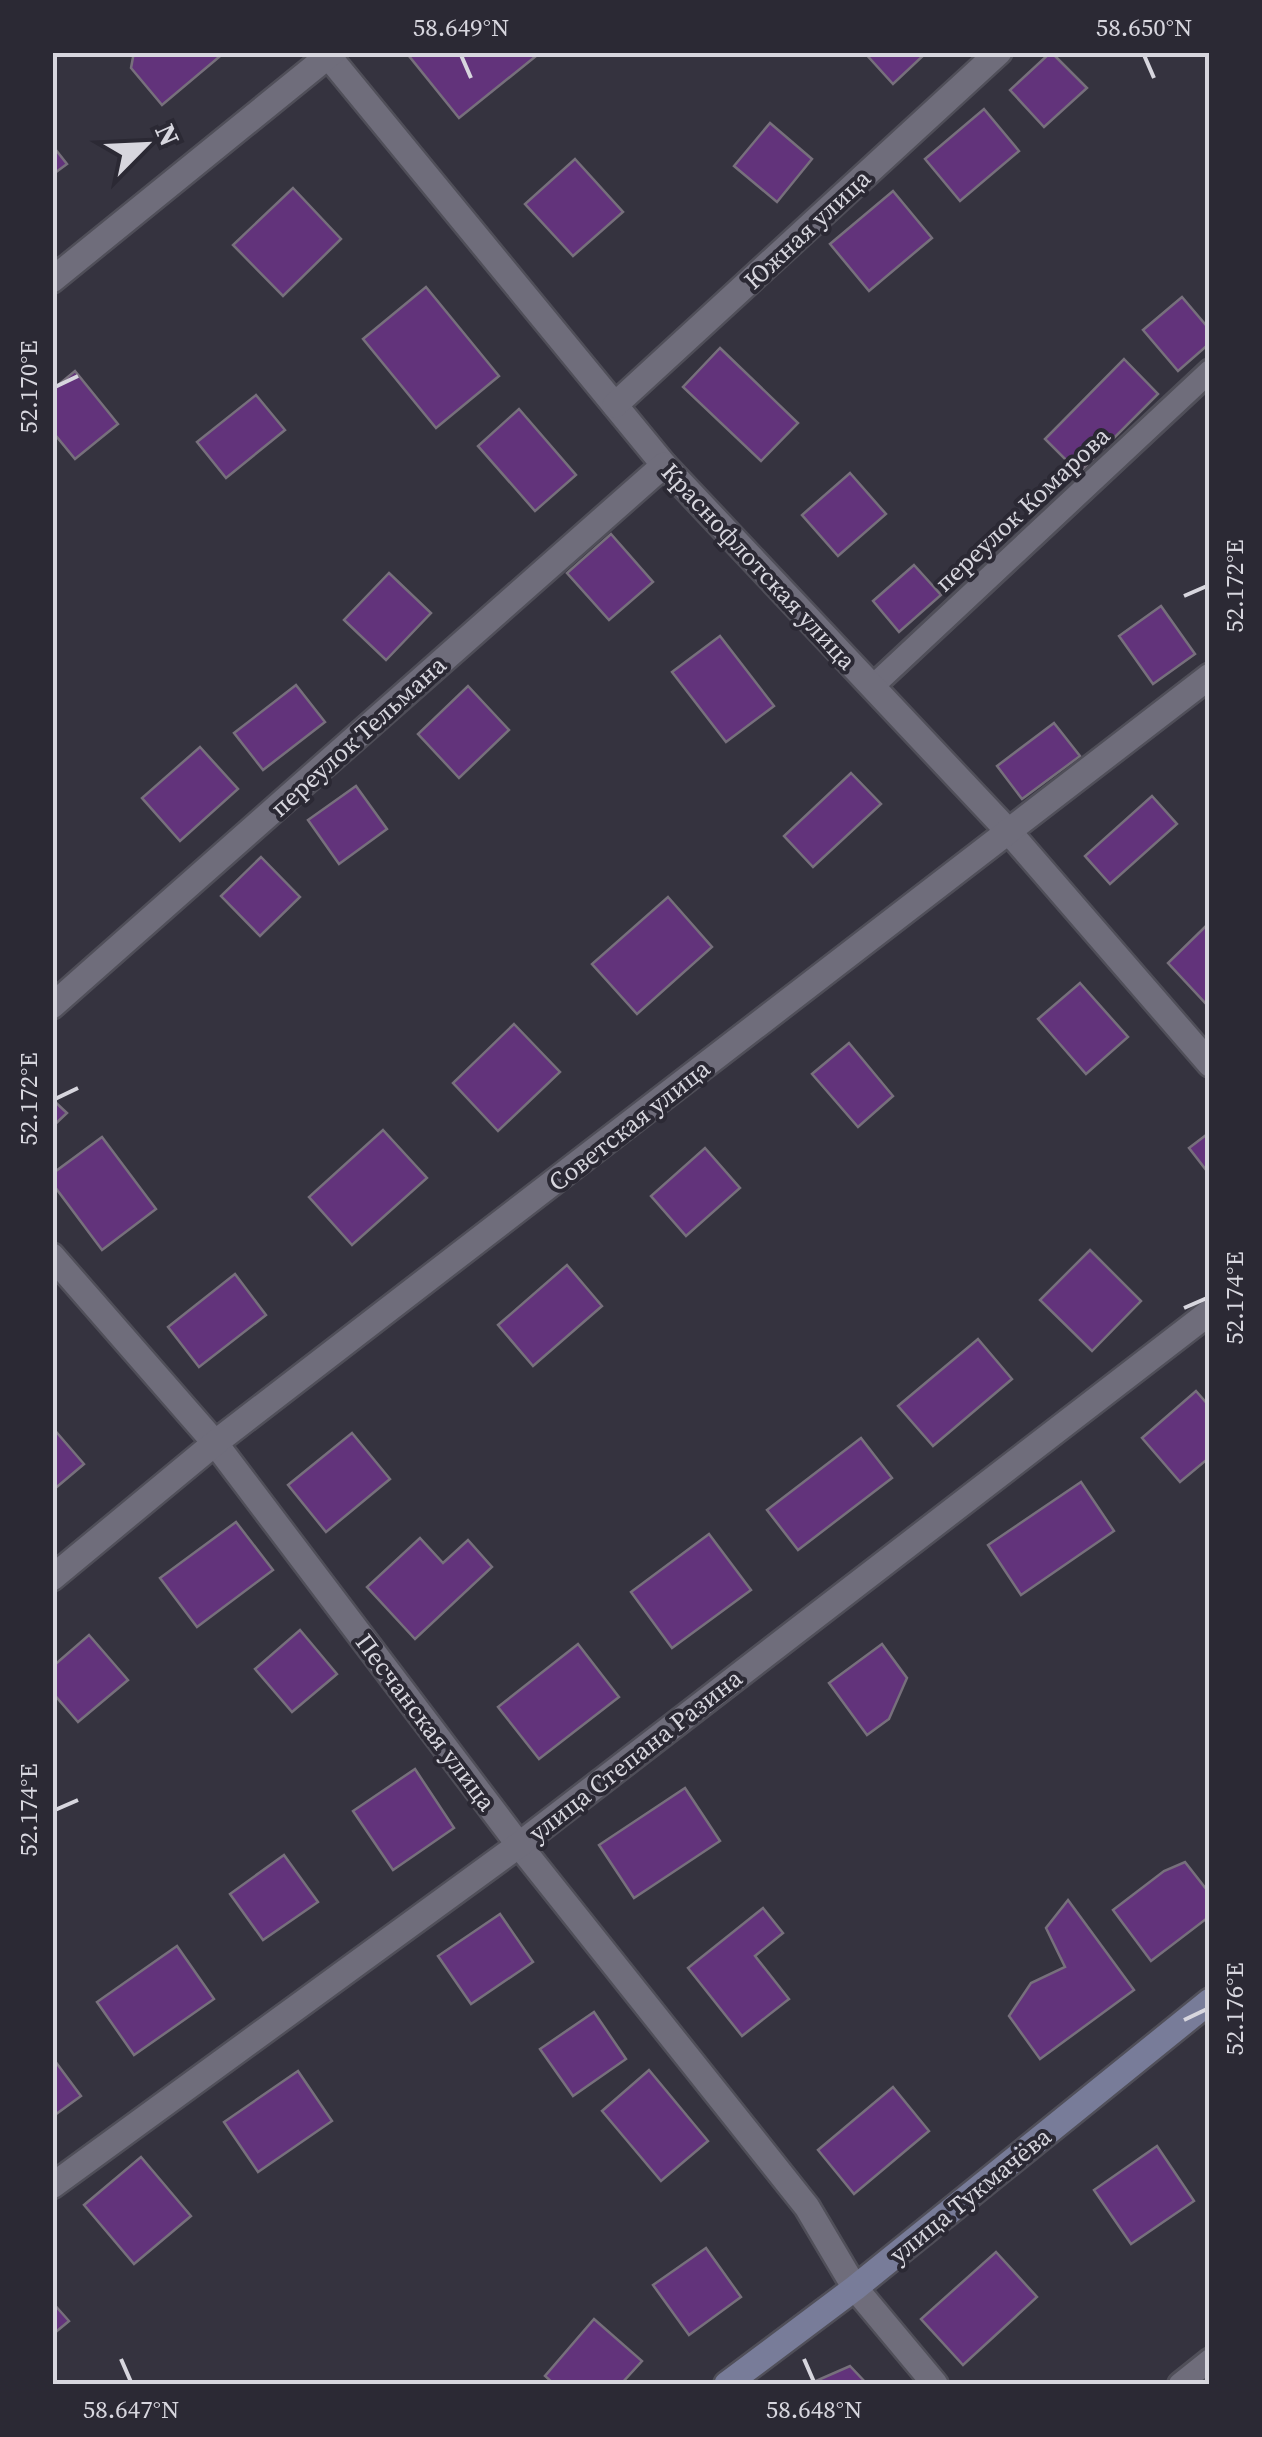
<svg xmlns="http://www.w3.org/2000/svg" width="1262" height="2437" font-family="'Source Serif 4',serif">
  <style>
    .building { fill: #62337b; stroke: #77707c; stroke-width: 2.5 }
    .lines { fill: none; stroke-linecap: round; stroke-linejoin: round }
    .lane-casing { stroke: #504f59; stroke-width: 28 }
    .street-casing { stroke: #504f59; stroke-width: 30 }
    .secondary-casing { stroke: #504f59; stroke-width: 30 }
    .lane { stroke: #6f6d7b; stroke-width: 22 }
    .street { stroke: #6f6d7b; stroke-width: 25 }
    .secondary { stroke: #787c99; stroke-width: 25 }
    .ticks { fill: none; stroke: #d7d6de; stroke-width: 4 }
    .labels { text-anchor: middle; stroke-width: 8; stroke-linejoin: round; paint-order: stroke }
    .street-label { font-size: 25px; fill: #d7d6de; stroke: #2b2934 }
    .neatline { fill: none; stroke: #d7d6de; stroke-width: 4 }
    .ticks-label { font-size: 25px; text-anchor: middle; fill: #d7d6de }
  </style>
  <rect width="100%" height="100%" fill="#35333f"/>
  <g class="building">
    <path d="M134,52H225L162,105L131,68Z"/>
    <path d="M413,52H541L459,118L409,56Z"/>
    <path d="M864,52H927L893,84Z"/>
    <path d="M1051,52L1087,88L1044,127L1010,90Z"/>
    <path d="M984,109L1019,151L960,201L925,159Z"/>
    <path d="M770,123L812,159L777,202L734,166Z"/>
    <path d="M52,145L67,164L52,175Z"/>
    <path d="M575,159L623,212L573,256L525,204Z"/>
    <path d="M293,188L341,239L283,296L233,245Z"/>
    <path d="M893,191L932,238L869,291L830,244Z"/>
    <path d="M426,287L499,376L436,428L363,339Z"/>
    <path d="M1182,297L1210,330V343L1178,371L1143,330Z"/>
    <path d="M720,348L798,423L761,461L683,387Z"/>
    <path d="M1124,359L1158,394L1079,473L1045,439Z"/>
    <path d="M75,371L118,424L75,459L52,431V390Z"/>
    <path d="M256,395L285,430L226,478L197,442Z"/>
    <path d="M519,409L576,475L535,511L478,446Z"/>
    <path d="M850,473L886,514L838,556L802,515Z"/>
    <path d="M611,534L653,582L609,620L567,573Z"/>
    <path d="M914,565L941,595L899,632L873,601Z"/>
    <path d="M389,573L431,613L386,660L344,620Z"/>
    <path d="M1161,606L1195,654L1153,684L1119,636Z"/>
    <path d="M720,636L774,706L726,742L672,672Z"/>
    <path d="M296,685L325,722L263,770L234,733Z"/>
    <path d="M468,686L509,730L459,778L418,734Z"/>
    <path d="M1054,723L1080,756L1022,799L997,766Z"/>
    <path d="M200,747L238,789L180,841L142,798Z"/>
    <path d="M851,773L881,804L813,867L784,836Z"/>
    <path d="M356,786L387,829L339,864L308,820Z"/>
    <path d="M1152,796L1177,824L1110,884L1085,856Z"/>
    <path d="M261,857L300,897L260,936L221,896Z"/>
    <path d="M668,897L712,947L637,1014L592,964Z"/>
    <path d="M1209,923L1210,924L1209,1007L1168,963Z"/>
    <path d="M1080,983L1128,1037L1086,1074L1038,1019Z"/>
    <path d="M514,1024L560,1072L498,1131L453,1083Z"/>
    <path d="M849,1043L893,1096L858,1127L812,1074Z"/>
    <path d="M52,1099L67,1113L52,1127Z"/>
    <path d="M383,1130L427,1178L352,1245L309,1197Z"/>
    <path d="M1210,1132V1175L1189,1148Z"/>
    <path d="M102,1137L156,1209L102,1250L52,1183V1174Z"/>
    <path d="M705,1148L740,1188L686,1236L651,1196Z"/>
    <path d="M1090,1250L1141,1301L1092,1351L1040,1300Z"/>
    <path d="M567,1265L602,1306L533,1366L498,1325Z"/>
    <path d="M235,1274L266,1315L199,1367L168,1327Z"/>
    <path d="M978,1339L1012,1379L933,1446L898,1406Z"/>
    <path d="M1196,1391L1210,1407V1457L1180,1482L1142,1438Z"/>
    <path d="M52,1427L84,1464L52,1491Z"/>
    <path d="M352,1433L390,1479L326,1532L288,1485Z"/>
    <path d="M861,1438L892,1478L798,1550L767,1510Z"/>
    <path d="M1081,1482L1114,1531L1021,1595L988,1545Z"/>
    <path d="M236,1522L273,1570L197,1627L160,1578Z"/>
    <path d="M709,1534L751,1590L672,1648L631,1592Z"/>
    <path d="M420,1538L443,1563L468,1540L492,1567L415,1639L367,1587Z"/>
    <path d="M300,1630L337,1674L292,1712L255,1669Z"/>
    <path d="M89,1635L128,1680L78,1722L52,1692V1667Z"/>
    <path d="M578,1644L619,1697L539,1759L498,1707Z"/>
    <path d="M882,1644L907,1678L889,1719L867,1735L829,1683Z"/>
    <path d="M415,1769L454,1828L393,1870L353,1811Z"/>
    <path d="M685,1788L720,1841L634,1898L599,1845Z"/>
    <path d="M284,1855L318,1902L263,1940L230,1894Z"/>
    <path d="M1185,1862L1210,1894V1916L1151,1961L1113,1910L1164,1871Z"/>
    <path d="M1068,1900L1134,1990L1040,2059L1009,2016L1031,1983L1065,1967L1046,1928Z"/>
    <path d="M763,1908L783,1933L755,1956L789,1999L742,2036L688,1968Z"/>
    <path d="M500,1914L533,1962L471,2004L438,1956Z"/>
    <path d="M177,1946L214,1999L134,2055L97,2002Z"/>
    <path d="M594,2012L626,2059L573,2096L540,2049Z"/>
    <path d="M52,2057L81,2096L52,2117Z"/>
    <path d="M649,2070L708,2141L661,2181L602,2111Z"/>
    <path d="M298,2071L332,2121L258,2172L224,2122Z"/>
    <path d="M893,2087L929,2131L854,2194L818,2150Z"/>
    <path d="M1157,2146L1194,2201L1131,2244L1094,2190Z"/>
    <path d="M141,2157L191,2216L134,2264L84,2205Z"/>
    <path d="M706,2248L741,2297L689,2335L653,2285Z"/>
    <path d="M996,2252L1037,2297L963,2365L921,2319Z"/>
    <path d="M52,2302L69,2321L52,2335Z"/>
    <path d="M594,2319L642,2361L621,2384H554L545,2376Z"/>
    <path d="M850,2366L867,2384H809Z"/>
  </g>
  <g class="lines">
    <defs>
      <g id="lane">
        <path d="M872,687L1210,371"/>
        <path d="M1180,2384L1210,2360"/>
      </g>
      <g id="street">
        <path d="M325,52L664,465L1010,833L1210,1064"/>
        <path d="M52,280L333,52"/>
        <path d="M615,405L999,52"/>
        <path d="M52,1006L664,465"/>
        <path d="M52,1256L215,1443L519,1845L807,2207L855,2288L935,2384"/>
        <path d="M52,1578L215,1443L1210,676"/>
        <path d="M52,2186L519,1845L1210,1312"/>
      </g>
      <path id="secondary" d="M727,2384L855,2288L1210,2001"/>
    </defs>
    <use href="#lane" class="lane-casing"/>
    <use href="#street" class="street-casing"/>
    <use href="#secondary" class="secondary-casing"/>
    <use href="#lane" class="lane"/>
    <use href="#street" class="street"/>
    <use href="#secondary" class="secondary"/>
  </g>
  <path class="ticks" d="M461,55L471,78M1144,55L1154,78M55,387L78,376M1184,596L1207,586M55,1099L78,1088M1184,1308L1207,1298M55,1810L78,1800M1184,2020L1207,2009M121,2359L131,2382M804,2359L814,2382"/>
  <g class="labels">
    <g class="street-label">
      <text transform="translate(807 229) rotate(-43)" y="9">Южная улица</text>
      <text transform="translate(1022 509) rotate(-43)" y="9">переулок Комарова</text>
      <text transform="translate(759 566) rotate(47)" y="9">Краснофлотская улица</text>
      <text transform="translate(358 736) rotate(-42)" y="9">переулок Тельмана</text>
      <text transform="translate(629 1125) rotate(-38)" y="9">Советская улица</text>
      <text transform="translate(426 1722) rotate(53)" y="9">Песчанская улица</text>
      <text transform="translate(635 1755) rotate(-38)" y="9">улица Степана Разина</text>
      <text transform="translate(970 2195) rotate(-39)" y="9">улица Тукмачёва</text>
    </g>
  </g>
  <rect width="1262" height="2437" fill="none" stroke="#2b2934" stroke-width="110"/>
  <g transform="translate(145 145) rotate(66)" stroke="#2b2934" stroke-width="8" paint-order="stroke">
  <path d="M0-8L18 38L0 25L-18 38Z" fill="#d7d6de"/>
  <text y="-15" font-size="28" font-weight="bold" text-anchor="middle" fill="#d7d6de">N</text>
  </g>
  <rect x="55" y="55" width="1152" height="2327" class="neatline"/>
  <g class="ticks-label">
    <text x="461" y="36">58.649°N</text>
    <text x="1144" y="36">58.650°N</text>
    <text transform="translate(28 387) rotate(-90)" y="9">52.170°E</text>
    <text transform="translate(1234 586) rotate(-90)" y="9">52.172°E</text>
    <text transform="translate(28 1099) rotate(-90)" y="9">52.172°E</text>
    <text transform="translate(1234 1298) rotate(-90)" y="9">52.174°E</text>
    <text transform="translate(28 1810) rotate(-90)" y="9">52.174°E</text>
    <text transform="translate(1234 2009) rotate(-90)" y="9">52.176°E</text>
    <text x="131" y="2418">58.647°N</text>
    <text x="814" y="2418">58.648°N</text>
  </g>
</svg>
